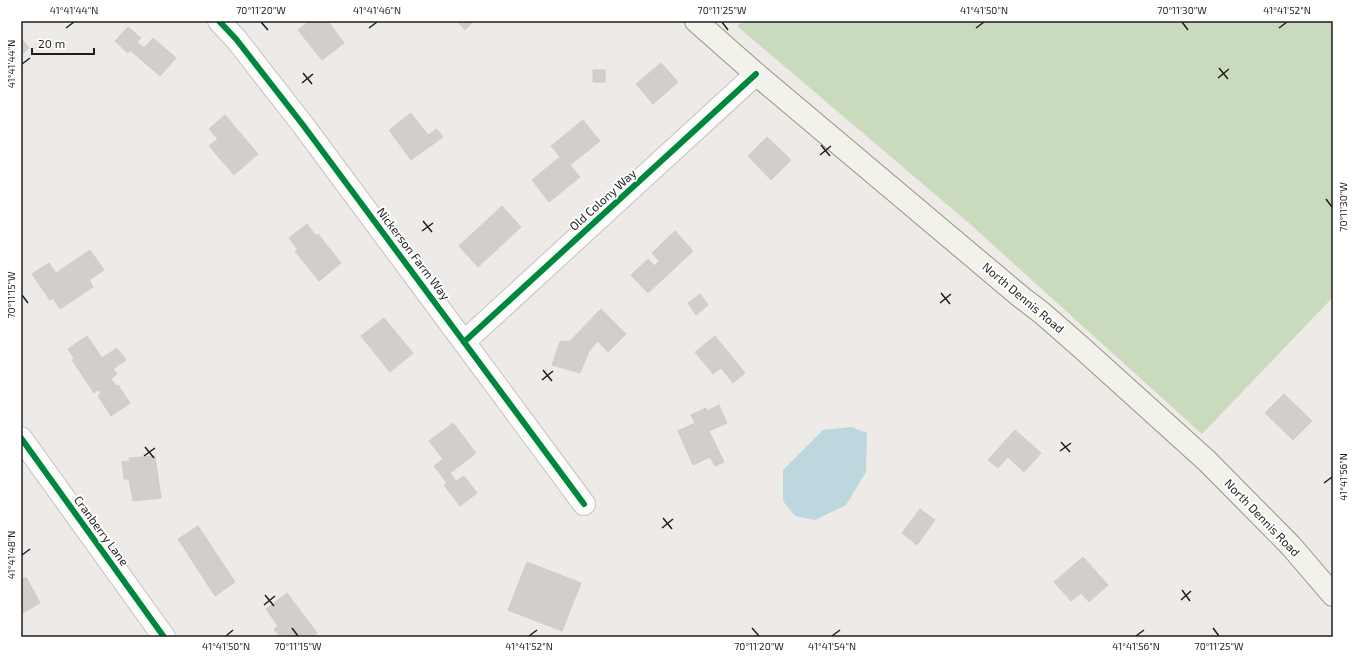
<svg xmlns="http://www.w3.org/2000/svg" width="1354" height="658" font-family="'Exo 2',sans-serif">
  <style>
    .forest { fill: #c9dabd }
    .water { fill: #bcd8de }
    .building { fill: #d1cecc; stroke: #d0ccc8 }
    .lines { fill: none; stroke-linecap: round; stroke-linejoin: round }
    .street-casing { stroke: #c5c4c3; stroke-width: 24 }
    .secondary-casing { stroke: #949580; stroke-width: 24 }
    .street { stroke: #fcfcfb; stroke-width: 22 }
    .secondary { stroke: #f3f2ea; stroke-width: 22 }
    .cycleway-casing { stroke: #fff; stroke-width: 8 }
    .cycleway { stroke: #00873e; stroke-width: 6 }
    .ticks { fill: none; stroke: #1e1e1e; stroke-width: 1.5 }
    .labels { text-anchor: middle; stroke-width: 4; stroke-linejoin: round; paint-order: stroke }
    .street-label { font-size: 12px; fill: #1e1e1e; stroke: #fff }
    .neatline { fill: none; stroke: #1e1e1e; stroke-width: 1.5 }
    .ticks-label { font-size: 10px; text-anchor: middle; fill: #1e1e1e }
  </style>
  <rect width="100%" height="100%" fill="#edeae7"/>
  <path class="forest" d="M744,21H1333V297L1202,434L970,224L737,26Z"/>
  <path class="water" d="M851,427L867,433L866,472L846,505L815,520L795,516L783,501V470L823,430Z"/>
  <g class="building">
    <path d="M309,21H328L344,43L322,60L298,30Z"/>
    <path d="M457,21H474L465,30Z"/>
    <path d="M128,27L141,38L137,42L144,48L153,38L176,58L160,76L130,50L128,53L115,41Z"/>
    <path d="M21,38L29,48L21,55Z"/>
    <path d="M661,63L678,82L653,104L636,84Z"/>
    <rect x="593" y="70" width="12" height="12"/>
    <path d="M411,113L428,135L437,129L443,137L411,160L389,130Z"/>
    <path d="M225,115L258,154L234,175L209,146L218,139L209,129Z"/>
    <path d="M583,120L600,141L570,165L580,177L549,202L532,180L560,157L551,146Z"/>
    <path d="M767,137L791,160L771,180L748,156Z"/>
    <path d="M502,206L521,227L478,267L459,246Z"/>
    <path d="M307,224L316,236L318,234L341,263L319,281L295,251L298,250L289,238Z"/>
    <path d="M675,231L693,251L648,293L631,275L648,259L654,266L659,261L652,253Z"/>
    <path d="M90,250L104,270L89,280L93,287L60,309L53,298L50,300L32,274L49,263L56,273Z"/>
    <path d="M700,294L708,305L696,315L688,303Z"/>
    <path d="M601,309L626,334L608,352L598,341L589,351L580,373L552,365L560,342L570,341Z"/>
    <path d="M384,318L413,353L390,372L361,336Z"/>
    <path d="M87,336L102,358L117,348L126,360L113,369L117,374L111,379L116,386L118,385L130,403L111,416L98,396L101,393L98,390L94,393L72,360L74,358L68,349Z"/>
    <path d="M715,336L745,373L733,383L721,368L713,374L695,352Z"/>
    <path d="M1284,394L1312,421L1293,440L1265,413Z"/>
    <path d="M719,405L727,423L709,431L724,462L715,466L710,457L693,465L678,431L695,423L691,415L706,408L707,411Z"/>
    <path d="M453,423L476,453L450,473L456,481L464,476L477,493L460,506L444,485L447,483L434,466L443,459L429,441Z"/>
    <path d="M1015,430L1041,453L1024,472L1008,457L998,468L988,460Z"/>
    <path d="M155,456L161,498L133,501L129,479H124L122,462L130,461L129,458Z"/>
    <path d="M920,509L935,520L917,545L902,533Z"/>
    <path d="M198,526L235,582L215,596L178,539Z"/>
    <path d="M1083,557L1108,585L1089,602L1081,593L1071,601L1054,582Z"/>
    <path d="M527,562L581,583L562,631L508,610Z"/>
    <path d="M26,577L40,603L21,614V580Z"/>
    <path d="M287,593L317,633L312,637H280L274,629L278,626L266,609Z"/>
  </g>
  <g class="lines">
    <defs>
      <g id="street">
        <path d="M219,21L236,39L303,125L464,342L584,504"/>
        <path d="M464,342L756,74"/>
        <path d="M21,438L164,637"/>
      </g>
      <path id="secondary" d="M696,21L756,74L1021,297L1042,313L1083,349L1207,461L1291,546L1333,595"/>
    </defs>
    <use href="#street" class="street-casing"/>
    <use href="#secondary" class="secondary-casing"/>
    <use href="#street" class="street"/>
    <use href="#secondary" class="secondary"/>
    <defs>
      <g id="cycleway">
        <path d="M219,21L236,39L303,125L464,342L584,504"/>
        <path d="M464,342L756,74"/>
        <path d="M21,438L164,637"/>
      </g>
    </defs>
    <use href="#cycleway" class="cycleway-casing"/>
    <use href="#cycleway" class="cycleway"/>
  </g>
  <path class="ticks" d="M261,22L268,30M722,22L728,30M1182,22L1188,30M66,28L74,22M369,28L377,22M976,28L984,22M1279,28L1287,22M22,64L30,58M1219,68L1228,79M303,73L312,84M1218,78L1229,69M302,83L313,74M821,145L830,156M820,155L831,146M1326,199L1332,207M423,221L432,232M422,231L433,223M941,293L950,304M22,295L28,303M940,303L951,294M543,370L552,381M542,380L553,371M1061,442L1070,452M145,447L154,458M1060,451L1071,443M144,456L155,448M1324,483L1332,477M663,518L672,529M662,528L673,519M22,555L30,549M1182,590L1190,601M265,595L274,606M1181,600L1191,591M264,605L275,596M292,628L298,636M752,628L759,636M1213,628L1219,636M226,636L233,630M529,636L537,630M832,636L840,630M1136,636L1144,630"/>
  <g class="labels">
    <g class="street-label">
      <text transform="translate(603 200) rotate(-42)" y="4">Old Colony Way</text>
      <text transform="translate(413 254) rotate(53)" y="4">Nickerson Farm Way</text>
      <text transform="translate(1023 298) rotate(40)" y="4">North Dennis Road</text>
      <text transform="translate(1262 518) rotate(46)" y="4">North Dennis Road</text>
      <text transform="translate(101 531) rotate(54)" y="4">Cranberry Lane</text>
    </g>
  </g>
  <rect width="1354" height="658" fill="none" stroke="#ffffff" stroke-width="44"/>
  <path d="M32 48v6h62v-6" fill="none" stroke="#1e1e1e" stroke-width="2"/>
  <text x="38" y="48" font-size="12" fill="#1e1e1e" stroke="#ffffff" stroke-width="3" paint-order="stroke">20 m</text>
  <rect x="22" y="22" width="1310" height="614" class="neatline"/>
  <g class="ticks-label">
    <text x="74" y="14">41°41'44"N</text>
    <text x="261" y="14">70°11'20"W</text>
    <text x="377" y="14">41°41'46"N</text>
    <text x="722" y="14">70°11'25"W</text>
    <text x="984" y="14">41°41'50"N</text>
    <text x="1182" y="14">70°11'30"W</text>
    <text x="1287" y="14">41°41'52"N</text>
    <text transform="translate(11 64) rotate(-90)" y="4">41°41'44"N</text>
    <text transform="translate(1343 207) rotate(-90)" y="4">70°11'30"W</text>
    <text transform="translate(11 295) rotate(-90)" y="4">70°11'15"W</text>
    <text transform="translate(1343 477) rotate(-90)" y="4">41°41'56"N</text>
    <text transform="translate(11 555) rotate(-90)" y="4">41°41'48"N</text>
    <text x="226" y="650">41°41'50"N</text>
    <text x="298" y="650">70°11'15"W</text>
    <text x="529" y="650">41°41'52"N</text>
    <text x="759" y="650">70°11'20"W</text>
    <text x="832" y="650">41°41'54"N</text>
    <text x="1136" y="650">41°41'56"N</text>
    <text x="1219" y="650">70°11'25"W</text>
  </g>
</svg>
